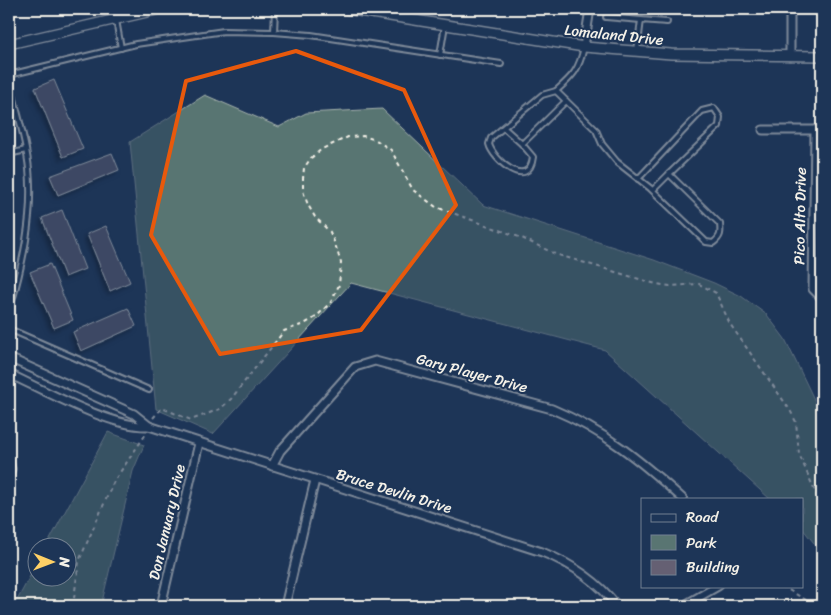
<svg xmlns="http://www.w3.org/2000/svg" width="831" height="615" font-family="Sriracha,sans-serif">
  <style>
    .green { fill: #597572; stroke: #a6b3ad }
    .building { fill: #656073; stroke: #f4f1e8; filter: url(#shadow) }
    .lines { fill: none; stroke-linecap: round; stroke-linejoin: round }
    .service-casing { stroke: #f4f1e8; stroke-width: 8 }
    .minor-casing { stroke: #f4f1e8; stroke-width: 11 }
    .tertiary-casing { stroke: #f4f1e8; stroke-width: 12 }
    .path { stroke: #f4f1e8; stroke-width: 2; stroke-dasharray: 4 4; stroke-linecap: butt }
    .service { stroke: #1d3557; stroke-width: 4 }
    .minor { stroke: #1d3557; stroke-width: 7 }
    .tertiary { stroke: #1d3557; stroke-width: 9 }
    .marked { fill: none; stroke: #e8590c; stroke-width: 4; stroke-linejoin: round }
    .labels { text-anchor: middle; stroke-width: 4; stroke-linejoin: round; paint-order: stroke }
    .street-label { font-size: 15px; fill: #f4f1e8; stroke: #1d3557 }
  </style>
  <defs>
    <filter id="shadow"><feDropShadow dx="-3" dy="3" stdDeviation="2.5" flood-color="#0009"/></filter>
  </defs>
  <rect width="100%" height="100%" fill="#1d3557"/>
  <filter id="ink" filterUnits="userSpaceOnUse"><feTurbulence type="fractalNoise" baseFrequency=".02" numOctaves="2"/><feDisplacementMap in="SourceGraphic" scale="10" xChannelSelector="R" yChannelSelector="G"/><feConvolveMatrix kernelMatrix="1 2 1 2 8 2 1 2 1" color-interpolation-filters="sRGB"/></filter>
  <g filter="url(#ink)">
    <g class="green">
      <path d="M205,95L279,127L306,113L382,109L483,205L654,260L714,283L741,296L767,315L785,339L822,416V553L802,528V499H770L605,350L351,283L213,434L156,409L130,142Z"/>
      <path d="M108,432L144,445L133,471L101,606H14L37,563L38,578H68V548L46,547Z"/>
    </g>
    <g class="building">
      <path d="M54,80L83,149L63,157L35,88Z"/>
      <path d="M112,153L119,170L58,195L50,176Z"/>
      <path d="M62,210L85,269L65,277L42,218Z"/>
      <path d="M106,226L130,282L110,291L87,234Z"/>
      <path d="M50,264L73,320L54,328L30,272Z"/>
      <path d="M128,308L136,326L81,351L73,332Z"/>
    </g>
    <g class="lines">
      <defs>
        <g id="service">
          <path d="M606,17L641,20"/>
          <path d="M116,20L121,48"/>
          <path d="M274,32L275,9"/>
          <path d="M584,47C579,70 573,76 556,91L596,130L602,144L617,162L650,188L706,242L713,243C721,237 721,233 720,224L669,174L719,126L720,117L714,108L702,111L638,179"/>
          <path d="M637,51L641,20L667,22"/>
          <path d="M440,55L445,25"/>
          <path d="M9,75L136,44L224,31L274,32L311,35L501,64"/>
          <path d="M9,79C16,109 26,139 29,169C34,217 22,267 9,312"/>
          <path d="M556,91L542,95L491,138L489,144C493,160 529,191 533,157L522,144L566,101"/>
          <path d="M504,128L522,144"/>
          <path d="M9,154L26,150"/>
          <path d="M653,190L669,174"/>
          <path d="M9,329L149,390"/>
        </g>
        <g id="minor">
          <path d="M584,47L590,9"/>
          <path d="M790,56V9"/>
          <path d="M763,130H822"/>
          <path d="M815,130L813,289L822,298"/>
          <path d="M9,358L134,414L149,426L542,552C572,564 597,580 617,606"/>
          <path d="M9,374C44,390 112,428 149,426"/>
          <path d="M9,460L11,469L9,477"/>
          <path d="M272,466L280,451L355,367L375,361L552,409C605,431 641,461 683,499"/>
          <path d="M161,606L199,443"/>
          <path d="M285,606L315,480"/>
          <path d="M683,606L718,586"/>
        </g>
        <g id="tertiary">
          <path d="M346,9L584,47L671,54L822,56"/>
          <path d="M9,44L160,9"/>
        </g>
      </defs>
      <use href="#service" class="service-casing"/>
      <use href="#minor" class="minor-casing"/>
      <use href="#tertiary" class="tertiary-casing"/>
      <g class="path">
        <path d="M153,418L162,408L191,420L220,409L231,399L284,331L304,324L316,317L331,302L339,285L341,263L335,244L330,232L315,217L308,205L303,191V178L304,168L311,158L322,149L348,137L363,136L376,140L391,150L413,190L436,207L522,238L555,254L656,284L670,286L699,284L716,293L730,324L790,410L796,422L799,454L817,496L822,524"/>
        <path d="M782,586L816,606"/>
        <path d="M73,606L79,561L114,481L146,434"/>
      </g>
      <use href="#service" class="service"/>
      <use href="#minor" class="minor"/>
      <use href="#tertiary" class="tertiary"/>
    </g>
  </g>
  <path d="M0 0H831V615H0ZM296,51L404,90L456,205L361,330L220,354L151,235L186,81Z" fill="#1d3557" fill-opacity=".55" fill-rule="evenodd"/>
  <path class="marked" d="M296,51L404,90L456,205L361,330L220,354L151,235L186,81Z"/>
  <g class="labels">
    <g class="street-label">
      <text transform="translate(614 35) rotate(6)" y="5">Lomaland Drive</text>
      <text transform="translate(800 216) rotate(-89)" y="5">Pico Alto Drive</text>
      <text transform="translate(472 373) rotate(15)" y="5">Gary Player Drive</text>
      <text transform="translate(394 491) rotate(17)" y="5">Bruce Devlin Drive</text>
      <text transform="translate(167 522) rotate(-77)" y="5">Don January Drive</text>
    </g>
  </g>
  <rect width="831" height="615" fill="none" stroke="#1d3557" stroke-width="30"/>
  <rect x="15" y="15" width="801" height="585" fill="none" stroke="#f4f1e8" stroke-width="2" filter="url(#ink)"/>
  <rect x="641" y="498" width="162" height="90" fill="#1d3557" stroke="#738091"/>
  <rect x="651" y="514" width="25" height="8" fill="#1d3557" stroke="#738091"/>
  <text x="686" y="522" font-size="15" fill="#f4f1e8">Road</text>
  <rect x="651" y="535" width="25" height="15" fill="#597572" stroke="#738091"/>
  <text x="686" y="548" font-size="15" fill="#f4f1e8">Park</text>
  <rect x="651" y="560" width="25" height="15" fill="#656073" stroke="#738091"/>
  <text x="686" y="572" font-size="15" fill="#f4f1e8">Building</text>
  <g transform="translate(52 562) rotate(91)"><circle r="24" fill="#1d3557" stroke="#738091"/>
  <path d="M0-4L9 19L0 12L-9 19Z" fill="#ffd166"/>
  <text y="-8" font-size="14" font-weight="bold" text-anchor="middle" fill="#f4f1e8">N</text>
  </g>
</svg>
